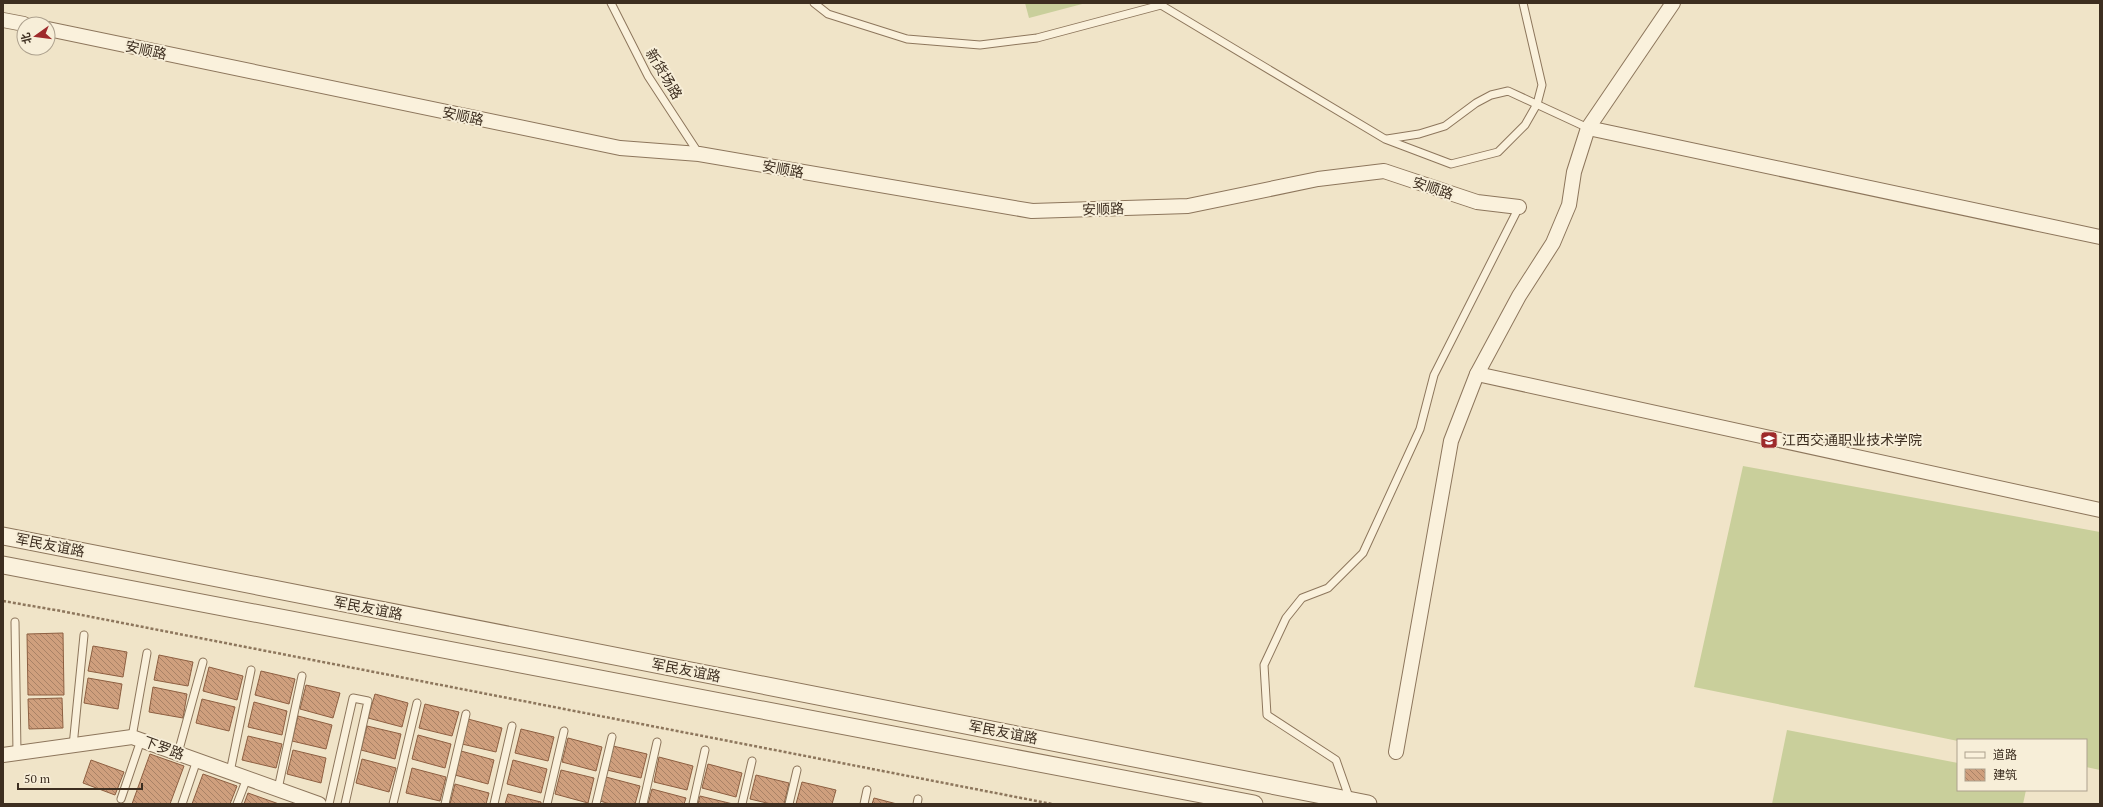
<svg xmlns="http://www.w3.org/2000/svg" width="2103" height="807" font-family="'PT Serif','Noto Sans SC',serif">
  <style>
    .pitch { fill: #c9cf9b }
    .building { fill: url(#building-back-hatch); stroke: #8d5f41 }
    .lines { fill: none; stroke-linecap: round; stroke-linejoin: round }
    .service-casing { stroke: #8d765c; stroke-width: 9 }
    .minor-casing { stroke: #8d765c; stroke-width: 16 }
    .tertiary-casing { stroke: #8d765c; stroke-width: 19 }
    .path { stroke: #8d765c; stroke-width: 2.5; stroke-dasharray: 3 2; stroke-linecap: butt }
    .service { stroke: #faf1dc; stroke-width: 7 }
    .minor { stroke: #faf1dc; stroke-width: 14 }
    .tertiary { stroke: #faf1dc; stroke-width: 17 }
    .labels { text-anchor: middle; stroke-width: 4; stroke-linejoin: round; paint-order: stroke }
    .street-label { font-size: 14px; fill: #3d2e20; stroke: #f7eed8 }
    .poi-label { font-size: 14px; fill: #3d2e20; stroke: #f7eed8; text-anchor: start }
  </style>
  <defs>
    <pattern id="building-back-hatch" width="6" height="6" patternUnits="userSpaceOnUse"><rect width="6" height="6" fill="#cf9f7d"/><path d="M-1 5l2 2M0 0l6 6M5-1l2 2" fill="none" stroke="#a98266"/></pattern>
  </defs>
  <rect width="100%" height="100%" fill="#f0e4c8"/>
  <g class="pitch">
    <path d="M1025,3H1086L1029,18Z"/>
    <path d="M1743,466L2100,532V770L2086,767V740L1958,741L1694,687Z"/>
    <path d="M1787,730L1958,763V790H2026L2023,804H1772Z"/>
  </g>
  <g class="building">
    <path d="M63,633L64,695H28L27,634Z"/>
    <path d="M93,646L127,652L123,677L88,671Z"/>
    <path d="M159,655L193,662L188,686L154,680Z"/>
    <path d="M209,667L243,676L237,700L203,691Z"/>
    <path d="M261,671L295,679L289,704L255,695Z"/>
    <path d="M88,678L122,684L118,709L84,703Z"/>
    <path d="M306,685L340,693L333,718L300,709Z"/>
    <path d="M153,687L187,694L183,718L149,712Z"/>
    <path d="M375,694L408,703L402,727L368,718Z"/>
    <path d="M62,698L63,728L29,729L28,699Z"/>
    <path d="M202,699L235,707L229,731L196,723Z"/>
    <path d="M254,702L287,711L282,735L248,727Z"/>
    <path d="M425,704L459,712L452,736L419,728Z"/>
    <path d="M298,716L332,725L326,749L292,741Z"/>
    <path d="M468,719L502,728L496,752L462,744Z"/>
    <path d="M367,726L401,734L395,759L361,750Z"/>
    <path d="M521,729L554,737L548,761L515,753Z"/>
    <path d="M418,735L451,744L445,768L412,759Z"/>
    <path d="M248,736L282,744L276,768L242,760Z"/>
    <path d="M568,738L602,747L596,771L562,762Z"/>
    <path d="M613,746L647,754L641,778L607,770Z"/>
    <path d="M293,750L326,758L321,783L287,774Z"/>
    <path d="M461,751L494,760L488,784L455,775Z"/>
    <path d="M150,754L184,766L170,804H132Z"/>
    <path d="M659,757L693,766L687,790L654,782Z"/>
    <path d="M362,759L396,768L389,792L356,783Z"/>
    <path d="M91,760L124,772L115,795L83,783Z"/>
    <path d="M513,760L547,769L541,793L507,784Z"/>
    <path d="M708,764L742,773L736,797L702,788Z"/>
    <path d="M412,768L446,777L440,801L406,793Z"/>
    <path d="M561,770L594,778L588,803L555,794Z"/>
    <path d="M203,774L237,786L230,804H192Z"/>
    <path d="M756,775L789,783L784,804H771L750,799Z"/>
    <path d="M606,777L640,786L635,804H610L600,801Z"/>
    <path d="M802,782L836,790L832,804H796Z"/>
    <path d="M455,784L489,793L486,804H450Z"/>
    <path d="M652,789L686,798L684,804H648Z"/>
    <path d="M248,793L279,804H244Z"/>
    <path d="M508,794L541,802V804H505Z"/>
    <path d="M700,796L733,804H698Z"/>
    <path d="M874,798L897,804H872Z"/>
  </g>
  <g class="lines">
    <defs>
      <g id="service">
        <path d="M611,3L648,76L699,154"/>
        <path d="M814,3L828,14L907,39L980,45L1037,38L1161,5L1385,139L1451,164L1498,152L1525,125L1537,104L1542,85L1523,3"/>
        <path d="M1387,139L1419,134L1445,126L1476,103L1491,95L1508,91L1588,128"/>
        <path d="M15,622L17,753"/>
        <path d="M132,737L147,653"/>
        <path d="M73,746L84,635"/>
        <path d="M178,753L203,662"/>
        <path d="M230,772L251,670"/>
        <path d="M278,789L302,676"/>
        <path d="M121,799L141,740"/>
        <path d="M1350,800L1336,760L1267,715L1264,665L1286,618L1302,598L1328,588L1363,553L1420,429L1434,375L1519,207"/>
        <path d="M182,804L197,760"/>
        <path d="M237,804L247,778"/>
        <path d="M329,804L353,698L368,701L345,804"/>
        <path d="M393,804L417,703"/>
        <path d="M445,804L466,714"/>
        <path d="M494,804L512,726"/>
        <path d="M547,804L564,731"/>
        <path d="M596,804L612,737"/>
        <path d="M643,804L657,742"/>
        <path d="M693,804L705,750"/>
        <path d="M742,804L752,761"/>
        <path d="M789,804L797,770"/>
        <path d="M864,804L867,790"/>
        <path d="M917,804L918,799"/>
      </g>
      <g id="minor">
        <path d="M3,20L24,24"/>
        <path d="M48,29L620,148L699,154L1032,211L1188,206L1318,179L1384,171L1477,202L1519,207"/>
        <path d="M1588,128L2100,237"/>
        <path d="M1477,374L2100,510"/>
        <path d="M1396,752L1451,441L1477,374L1519,296L1553,243L1569,205L1574,172L1588,128L1673,3"/>
        <path d="M3,755L132,737L319,804"/>
      </g>
      <g id="tertiary">
        <path d="M3,536L1368,804"/>
        <path d="M3,565L1254,804"/>
      </g>
    </defs>
    <use href="#service" class="service-casing"/>
    <use href="#minor" class="minor-casing"/>
    <use href="#tertiary" class="tertiary-casing"/>
    <path class="path" d="M3,601L61,611L1052,804"/>
    <use href="#service" class="service"/>
    <use href="#minor" class="minor"/>
    <use href="#tertiary" class="tertiary"/>
  </g>
  <defs>
    <symbol id="university-square" viewBox="-11 -11 22 22"><rect x="-9" y="-9" width="18" height="18" rx="4" fill="#9e2a2b" stroke="#f7eed8"/><path d="M0-5L7-2L0 1L-7-2ZM-4 1L0 2.5L4 1V4Q0 6-4 4Z" fill="#fff"/></symbol>
  </defs>
  <g fill-rule="evenodd">
    <use href="#university-square" x="1759" y="430" width="20" height="20"/>
  </g>
  <g class="labels">
    <g class="street-label">
      <text transform="translate(146 50) rotate(12)" y="5">安顺路</text>
      <text transform="translate(664 74) rotate(59)" y="5">新货场路</text>
      <text transform="translate(463 116) rotate(12)" y="5">安顺路</text>
      <text transform="translate(783 169) rotate(10)" y="5">安顺路</text>
      <text transform="translate(1433 188) rotate(18)" y="5">安顺路</text>
      <text transform="translate(1103 209) rotate(-2)" y="5">安顺路</text>
      <text transform="translate(50 545) rotate(11)" y="5">军民友谊路</text>
      <text transform="translate(368 608) rotate(11)" y="5">军民友谊路</text>
      <text transform="translate(686 670) rotate(11)" y="5">军民友谊路</text>
      <text transform="translate(1003 732) rotate(11)" y="5">军民友谊路</text>
      <text transform="translate(164 748) rotate(20)" y="5">下罗路</text>
    </g>
    <g class="poi-label">
      <text x="1782" y="445">江西交通职业技术学院</text>
    </g>
  </g>
  <rect width="2103" height="807" fill="none" stroke="#3d2e20" stroke-width="8"/>
  <rect x="1957" y="739" width="130" height="52" fill="#f7eed8" stroke="#ada18e"/>
  <rect x="1965" y="752" width="20" height="6" fill="#faf1dc" stroke="#ada18e"/>
  <text x="1993" y="759" font-size="12" fill="#3d2e20">道路</text>
  <rect x="1965" y="769" width="20" height="12" fill="url(#building-back-hatch)" stroke="#ada18e"/>
  <text x="1993" y="779" font-size="12" fill="#3d2e20">建筑</text>
  <g transform="translate(36 36) rotate(256)"><circle r="19" fill="#f7eed8" stroke="#ada18e"/>
  <path d="M0-3L7 15L0 10L-7 15Z" fill="#9e2a2b"/>
  <text y="-6" font-size="11" font-weight="bold" text-anchor="middle" fill="#3d2e20">北</text>
  </g>
  <path d="M18 783v6h124v-6" fill="none" stroke="#3d2e20" stroke-width="2"/>
  <text x="24" y="783" font-size="12" fill="#3d2e20" stroke="#f7eed8" stroke-width="3" paint-order="stroke">50 m</text>
</svg>
